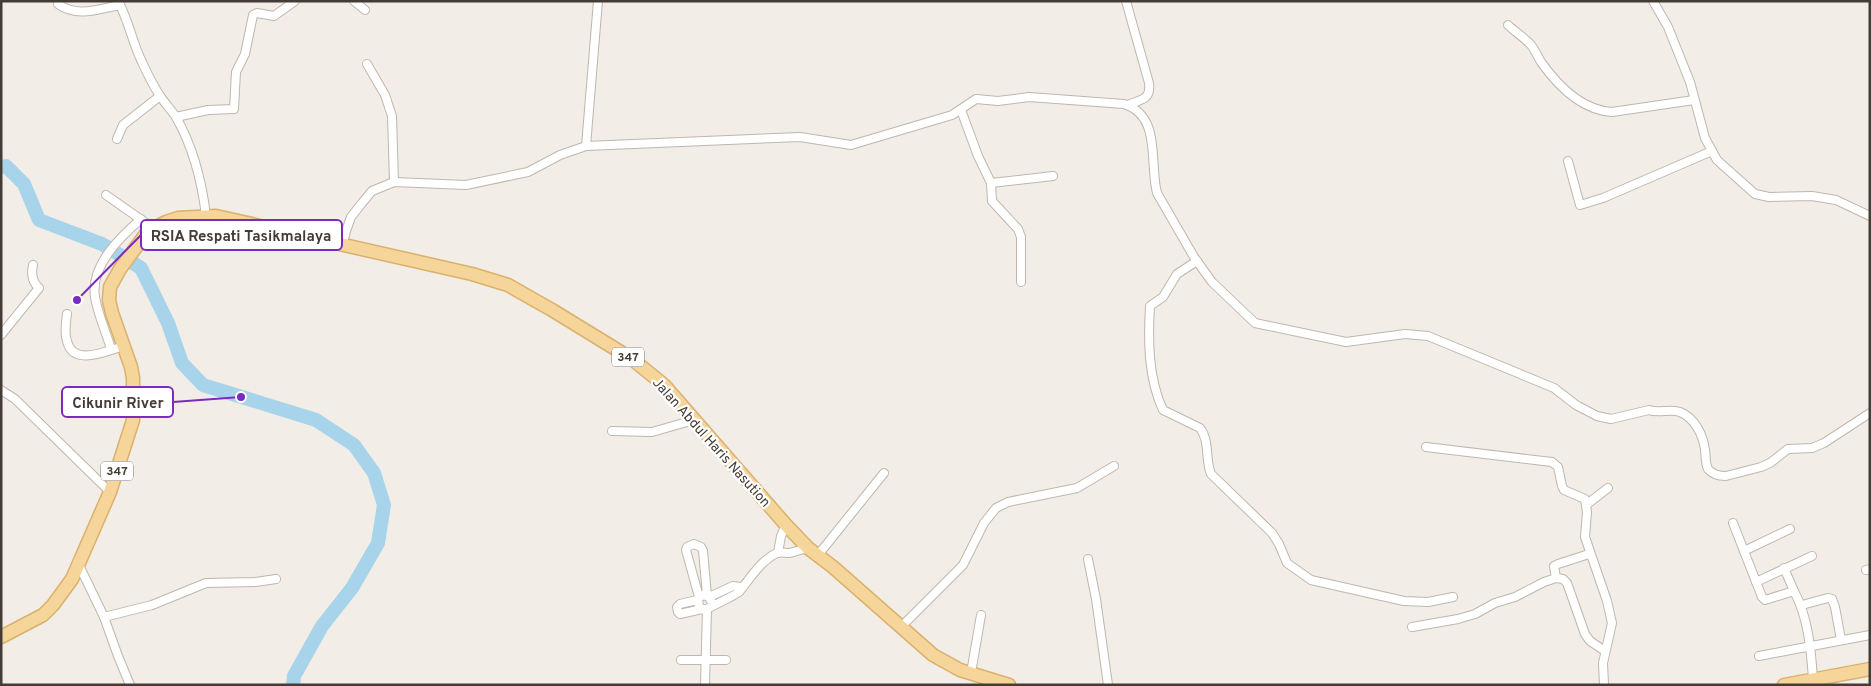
<svg xmlns="http://www.w3.org/2000/svg" width="1871" height="686" font-family="Overpass,sans-serif">
  <style>
    .lines { fill: none; stroke-linecap: round; stroke-linejoin: round }
    .river { stroke: #a7d4ea; stroke-width: 14 }
    .minor-casing { stroke: #bfb7ad; stroke-width: 10 }
    .primary-casing { stroke: #dab16c; stroke-width: 15 }
    .minor { stroke: #fff; stroke-width: 8 }
    .primary { stroke: #f6d59b; stroke-width: 12 }
    .labels { text-anchor: middle; stroke-width: 4.5; stroke-linejoin: round; paint-order: stroke }
    .shield { fill: #fff; stroke: #7c7772; stroke-width: 1 }
    .shield-label { font-size: 12px; font-weight: bold; fill: #443d36 }
    .street-label { font-size: 14px; fill: #443d36; stroke: #fff }
    .leader { fill: none; stroke: #7b2cbf; stroke-width: 2 }
    .callout-dot { fill: #7b2cbf; stroke: #fff; stroke-width: 2 }
    .callout { fill: #fff; stroke: #7b2cbf; stroke-width: 2 }
    .callout-label { font-size: 15px; text-anchor: middle; font-weight: bold; fill: #443d36 }
  </style>
  <rect width="100%" height="100%" fill="#f2ede6"/>
  <g class="lines">
    <path class="river" d="M1,167L6,166L24,184L39,220L102,244L141,268L168,323L182,363L203,385L316,420L354,445L374,473L384,505L378,543L352,588L322,626L294,676L293,685"/>
    <defs>
      <g id="minor">
        <path d="M118,1C129,21 132,42 142,62C147,73 153,85 160,96C165,103 171,110 176,117C193,147 202,182 206,216"/>
        <path d="M354,1L365,10"/>
        <path d="M1126,1L1149,83C1151,100 1142,99 1128,105"/>
        <path d="M1653,1L1668,27L1690,82L1705,138L1717,160L1755,194L1769,197L1812,196L1836,200L1870,216"/>
        <path d="M58,4C77,18 99,9 120,5"/>
        <path d="M1508,25C1515,32 1525,38 1531,45C1535,50 1538,57 1541,62C1558,86 1581,110 1612,112L1694,100"/>
        <path d="M367,64L385,95L392,116L394,182"/>
        <path d="M961,110L978,156L991,183L992,201L1018,229L1021,237V282"/>
        <path d="M176,117L208,110L234,109L236,72L245,54L253,15L257,13L274,16L295,1"/>
        <path d="M117,139L123,125L160,96"/>
        <path d="M586,146L598,1"/>
        <path d="M1568,161L1580,205L1603,198L1712,151"/>
        <path d="M991,183L1053,176"/>
        <path d="M106,195L153,228"/>
        <path d="M343,243L346,231L351,217L362,203L372,191L394,182L466,185L528,172L560,155L586,146L800,137L851,145L952,115L976,99L998,101L1029,97L1124,104C1162,116 1149,163 1157,193L1194,257L1212,282L1255,323L1346,342L1405,334L1428,336L1554,388L1576,405L1597,416L1611,419L1649,410C1659,414 1670,408 1680,412C1695,418 1703,435 1705,450C1706,456 1705,463 1708,469C1713,475 1719,476 1726,476L1761,467L1770,463L1788,449L1812,448L1824,443L1870,413"/>
        <path d="M1197,261L1177,274L1163,297L1150,306C1148,340 1148,378 1163,410L1200,428C1210,441 1205,460 1211,474L1272,533L1279,544L1287,563L1311,580L1404,601L1428,602L1453,597"/>
        <path d="M67,314C66,322 64,333 67,341C73,367 106,351 124,346"/>
        <path d="M1,335L39,288C32,282 31,274 33,265"/>
        <path d="M111,349C106,332 98,315 95,297C90,266 120,237 141,219"/>
        <path d="M1,390L15,399L110,492"/>
        <path d="M612,431L652,432L694,420"/>
        <path d="M1426,447L1552,462L1558,467L1562,486L1564,490L1585,499L1587,512L1585,537L1607,601L1612,623L1603,663L1604,685"/>
        <path d="M1586,505L1608,488"/>
        <path d="M1733,523L1762,597L1765,600L1794,591C1808,617 1811,649 1813,679"/>
        <path d="M1744,551L1790,529"/>
        <path d="M778,553L781,536L786,525"/>
        <path d="M818,555L884,473"/>
        <path d="M1088,559L1096,599L1108,685"/>
        <path d="M78,563L104,617L118,656L130,685"/>
        <path d="M1784,568L1794,591"/>
        <path d="M1866,570L1870,569"/>
        <path d="M1556,578L1563,579L1567,583L1585,634L1590,641L1605,651"/>
        <path d="M1756,582L1812,556"/>
        <path d="M699,597L686,550L687,547L694,544L701,547L703,551L707,595"/>
        <path d="M709,597L733,586L741,587"/>
        <path d="M697,600L680,604L677,607L678,612L680,614L702,609"/>
        <path d="M1802,605L1828,598L1832,599L1835,607L1841,640"/>
        <path d="M711,606L712,603L709,597L703,595L698,599L699,607L704,610C707,609 737,594 739,592C749,580 761,560 777,553C781,552 785,553 789,553C795,552 802,549 808,548"/>
        <path d="M104,617L152,605L206,583L256,582L276,579"/>
        <path d="M901,627L963,565L984,523L996,508L1008,502L1077,488L1114,466"/>
        <path d="M1412,627L1458,619L1475,614L1495,603L1515,597L1544,582L1556,578L1554,566L1558,564L1589,554"/>
        <path d="M1759,656L1870,635"/>
        <path d="M681,660H726"/>
        <path d="M971,673L981,615"/>
        <path d="M705,685L707,609"/>
      </g>
      <g id="primary">
        <path d="M1,637L43,615L53,605L72,579L110,492L133,420V378L131,367L112,313L109,300L110,287L120,269L148,231L166,222L178,218L216,216L472,274L508,285L552,310L632,359L664,385L786,525L808,548L833,567L933,655L960,670L1009,685"/>
        <path d="M1784,685L1870,669"/>
      </g>
    </defs>
    <use href="#minor" class="minor-casing"/>
    <use href="#primary" class="primary-casing"/>
    <use href="#minor" class="minor"/>
    <use href="#primary" class="primary"/>
  </g>
  <g class="labels">
    <g class="shield">
      <rect x="612" y="347.5" width="32" height="19" rx="4"/>
      <rect x="101" y="461.5" width="32" height="19" rx="4"/>
    </g>
    <g class="shield-label">
      <text x="628" y="361">347</text>
      <text x="117" y="475">347</text>
    </g>
    <g class="street-label">
      <text transform="translate(712 442) rotate(48)" y="5">Jalan Abdul Haris Nasution</text>
    </g>
  </g>
  <path class="leader" d="M77 300L141 235M241 397L173 402"/>
  <g class="callout-dot">
    <circle cx="77" cy="300" r="5"/>
    <circle cx="241" cy="397" r="5"/>
  </g>
  <g class="callout">
    <rect x="141" y="220" width="201" height="30" rx="5"/>
    <rect x="62" y="387" width="111" height="30" rx="5"/>
  </g>
  <g class="callout-label">
    <text x="241" y="241">RSIA Respati Tasikmalaya</text>
    <text x="118" y="408">Cikunir River</text>
  </g>
  <rect width="1871" height="686" fill="none" stroke="#443d36" stroke-width="5"/>
</svg>
